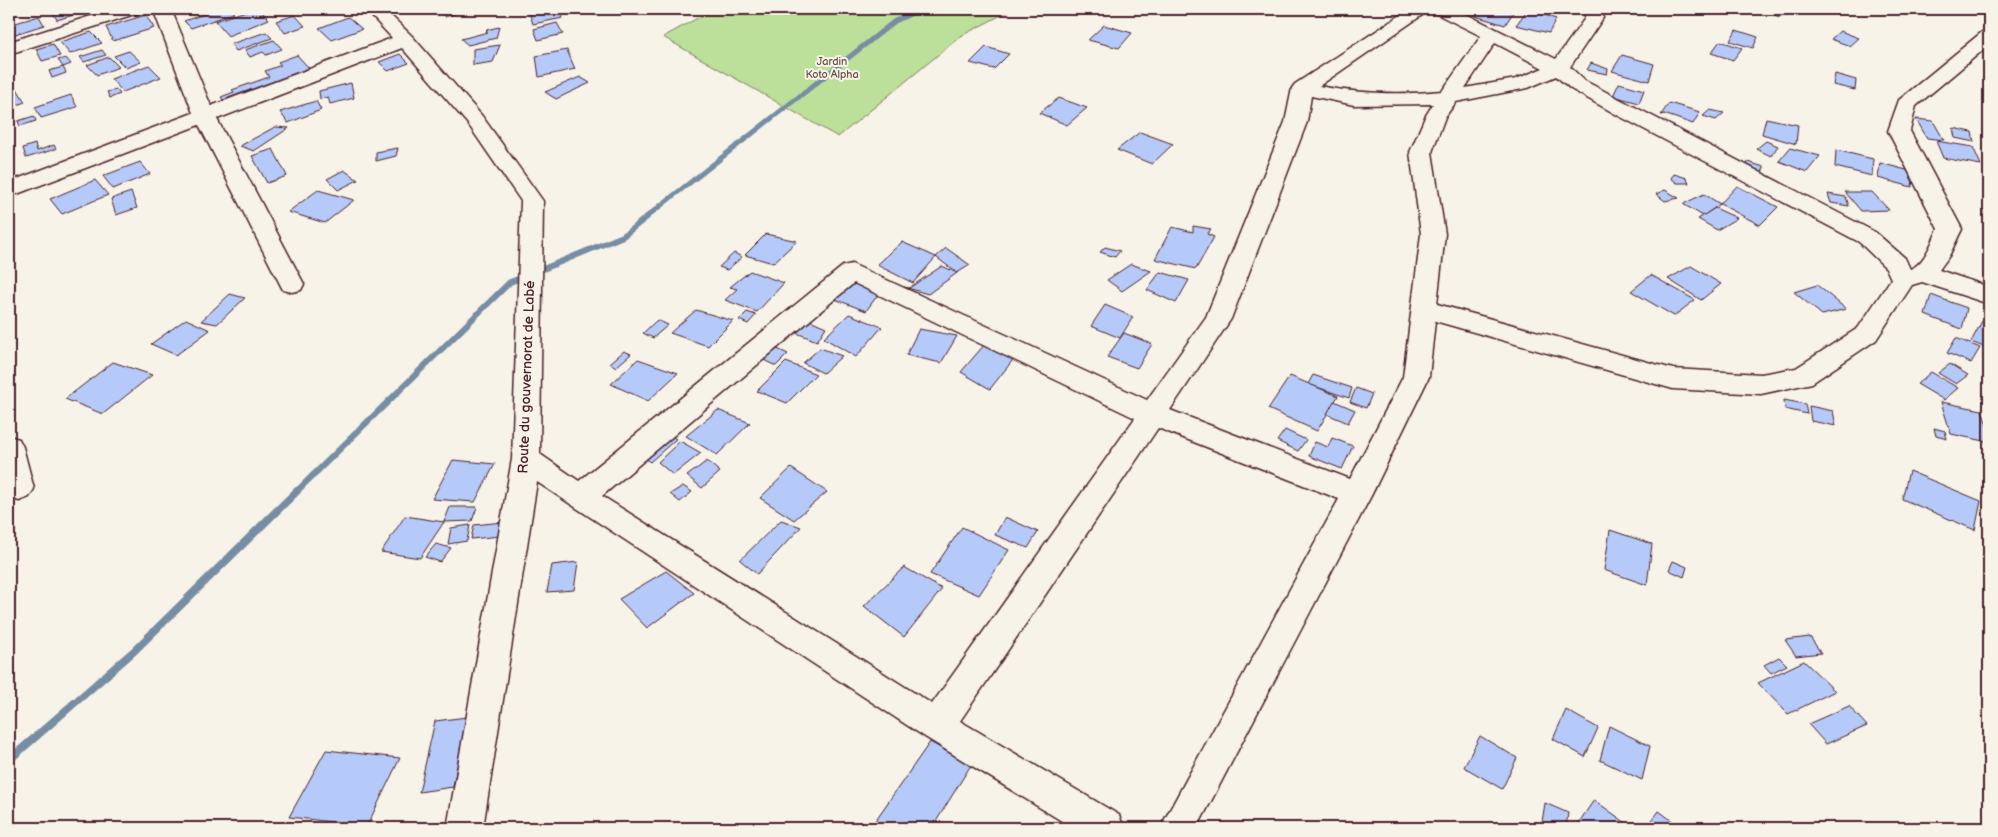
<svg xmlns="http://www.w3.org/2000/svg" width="1998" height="837" font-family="'Balsamiq Sans',sans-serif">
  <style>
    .green { fill: #bcdf99; stroke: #837f62 }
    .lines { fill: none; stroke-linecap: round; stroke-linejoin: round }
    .stream-far2 { stroke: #768da4; stroke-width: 5 }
    .stream-far1 { stroke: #768da4; stroke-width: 6 }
    .stream { stroke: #768da4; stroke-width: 8 }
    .building { fill: #b5caf9; stroke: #4a1f2b }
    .minor-casing { stroke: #4a1f2b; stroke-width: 3 }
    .minor { fill: #f7f3e8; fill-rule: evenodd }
    .labels { text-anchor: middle; stroke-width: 4; stroke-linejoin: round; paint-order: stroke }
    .far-park-label { font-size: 11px; fill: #664f46; stroke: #f7f3e8 }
    .street-label { font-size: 14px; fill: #4a1f2b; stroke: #f7f3e8 }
  </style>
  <rect width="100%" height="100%" fill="#f7f3e8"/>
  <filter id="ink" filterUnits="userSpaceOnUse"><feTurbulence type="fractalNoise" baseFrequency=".02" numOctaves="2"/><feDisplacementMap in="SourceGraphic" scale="10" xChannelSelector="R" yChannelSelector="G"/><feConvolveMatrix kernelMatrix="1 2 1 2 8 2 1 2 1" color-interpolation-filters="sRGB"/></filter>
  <g filter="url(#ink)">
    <path class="green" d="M714,9H1013L961,36L838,137L663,37Z"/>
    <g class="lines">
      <path class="stream-far2" d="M645,218L895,21L921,9"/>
      <g class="stream-far1">
        <path d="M536,272L623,236L647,217"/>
        <path d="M296,492L510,282L526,276"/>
      </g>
      <path class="stream" d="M9,760L134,651L297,491"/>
    </g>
    <g class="building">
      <path d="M51,9H89L90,10L57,20Z"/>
      <path d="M219,9H229L234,13L191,28L184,21Z"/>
      <path d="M252,9H259L269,19L228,36L215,21Z"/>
      <path d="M437,9H469L445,17Z"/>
      <path d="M528,9H559L563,18L533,24Z"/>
      <path d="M1477,9H1506L1514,11L1505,25L1472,15Z"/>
      <path d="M1528,9L1556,19L1549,33L1516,25Z"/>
      <path d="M1756,9H1788L1780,17Z"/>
      <path d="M146,15L154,28L113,41L106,27Z"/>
      <path d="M295,15L305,26L285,33L276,21Z"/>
      <path d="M39,16L44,25L9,36V25Z"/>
      <path d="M348,17L362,29L332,40L319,28Z"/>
      <path d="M557,23L563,34L538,40L534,29Z"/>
      <path d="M1104,25L1132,33L1119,48L1088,40Z"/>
      <path d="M499,27L496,38L468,45L461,39L488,32L486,30Z"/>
      <path d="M1736,30L1758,37L1753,48L1730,41Z"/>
      <path d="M1840,31L1859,38L1850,46L1831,39Z"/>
      <path d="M91,32L102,43L70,54L60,42Z"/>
      <path d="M266,32L272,38L236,51L231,44Z"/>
      <path d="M274,40L282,49L266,55L263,52L250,57L245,50Z"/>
      <path d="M1720,41L1742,48L1733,60L1711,53Z"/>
      <path d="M53,44L60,56L42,61L36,49Z"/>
      <path d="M500,45L493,62L473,65V49Z"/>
      <path d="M986,47L1009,54L994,69L970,63Z"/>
      <path d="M102,50L106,55L84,62L80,57Z"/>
      <path d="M567,50L575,69L539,77L536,56Z"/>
      <path d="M129,51L141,62L126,68L114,56Z"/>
      <path d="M400,54L409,63L388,71L379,62Z"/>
      <path d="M297,55L309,68L223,100L221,97L234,92L232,90L269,77L265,71L281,65L278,62Z"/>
      <path d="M1622,55L1654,64L1649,81L1612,71Z"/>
      <path d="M109,57L119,67L97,75L87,65Z"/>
      <path d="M66,58L71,64L63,67L58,60Z"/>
      <path d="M1591,63L1608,69L1607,74L1587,70Z"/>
      <path d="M149,65L161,77L123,92L111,79Z"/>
      <path d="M63,67L66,73L52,78L49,71Z"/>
      <path d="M1835,74L1856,80L1855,90L1833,85Z"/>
      <path d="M580,77L590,83L556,99L545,92Z"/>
      <path d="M351,83L354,98L330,104L328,97L320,99L319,91Z"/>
      <path d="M1619,83L1644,90L1639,103L1613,96Z"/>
      <path d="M16,87L25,102L9,108V90Z"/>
      <path d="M116,89L120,94L110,98L107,92Z"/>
      <path d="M71,95L77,107L41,118L35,107Z"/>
      <path d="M1059,98L1087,108L1067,125L1039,113Z"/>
      <path d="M316,101L321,110L288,123L280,112Z"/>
      <path d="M1669,103L1700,112L1693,124L1664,114L1661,115Z"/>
      <path d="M1710,110L1724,113L1716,120L1703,116Z"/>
      <path d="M34,116L36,121L20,126L18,121Z"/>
      <path d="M1766,118L1798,125L1796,144L1762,134Z"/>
      <path d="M1916,119L1933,121L1944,140L1927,138Z"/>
      <path d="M275,127L289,128L254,151L240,146Z"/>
      <path d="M1953,128L1972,132L1974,142L1955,138Z"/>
      <path d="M1140,132L1173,144L1152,164L1117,150Z"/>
      <path d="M1766,141L1778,146L1771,156L1756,149Z"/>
      <path d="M1936,141L1973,147L1981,165L1943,158Z"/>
      <path d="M35,144L37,151L54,145L56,149L26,158L23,148Z"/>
      <path d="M398,148L396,156L376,161V152Z"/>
      <path d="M1790,148L1820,156L1807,172L1779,161Z"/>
      <path d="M273,149L287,176L267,183L252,156Z"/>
      <path d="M1836,150L1873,159L1872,176L1835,167Z"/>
      <path d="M140,162L150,174L113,189L103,176Z"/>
      <path d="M1748,162L1764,167L1762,174L1746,169Z"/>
      <path d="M1880,163L1914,172L1912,187L1878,178Z"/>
      <path d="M344,170L358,180L338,190L327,179Z"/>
      <path d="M1674,174L1687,178L1689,183H1677L1671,178Z"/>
      <path d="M95,180L108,195L62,214L50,199Z"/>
      <path d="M1737,186L1778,207L1760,225L1720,204Z"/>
      <path d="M318,190L354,200L325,223L288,212Z"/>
      <path d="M1665,190L1679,198L1665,201L1656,194Z"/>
      <path d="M131,192L137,208L116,215L111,199Z"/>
      <path d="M1845,192H1872L1889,210L1861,211Z"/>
      <path d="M1704,194L1720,204L1703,216L1683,204Z"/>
      <path d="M1828,194L1846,197L1849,206L1831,203Z"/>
      <path d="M1715,208L1737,218L1717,230L1698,219Z"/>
      <path d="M1193,226L1211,229L1207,234L1214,237L1196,269L1155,259L1172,227L1193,232Z"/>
      <path d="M766,234L797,241L773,263L745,255Z"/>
      <path d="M902,242L936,257L913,283L877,265Z"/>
      <path d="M1105,247L1120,251L1115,257L1100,252Z"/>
      <path d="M946,248L970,265L957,273L936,257Z"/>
      <path d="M734,253L742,257L727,270L719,267Z"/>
      <path d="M1131,264L1151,271L1122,291L1107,280Z"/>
      <path d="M942,266L957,273L928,294L904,287L909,288Z"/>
      <path d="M1691,266L1721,284L1701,300L1668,279Z"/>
      <path d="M750,271L784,283L757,312L725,300L737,289L730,287Z"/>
      <path d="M1160,272L1189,280L1176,303L1147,290Z"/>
      <path d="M1651,275L1695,300L1674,316L1631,291Z"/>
      <path d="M851,281L880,292L866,311L832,298Z"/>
      <path d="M1817,285L1846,309L1822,315L1794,292Z"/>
      <path d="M230,294L245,298L217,324L201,321Z"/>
      <path d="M1931,295L1967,308L1962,329L1925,315Z"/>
      <path d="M1105,305L1133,317L1120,338L1091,326Z"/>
      <path d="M696,310L733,321L708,346L670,333Z"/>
      <path d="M747,312L756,315L748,324L739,320Z"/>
      <path d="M849,314L882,327L856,357L824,338Z"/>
      <path d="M803,317L826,327L817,341L789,330Z"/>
      <path d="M186,319L210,330L176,355L151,344Z"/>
      <path d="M657,320L668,325L653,338L643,333Z"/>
      <path d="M1982,321L1989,325V349L1971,342Z"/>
      <path d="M919,329L957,336L941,363L906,355Z"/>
      <path d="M1124,333L1152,344L1137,368L1107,357Z"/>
      <path d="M1956,338L1980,348L1971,363L1947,353Z"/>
      <path d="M985,344L1016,356L990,389L961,372Z"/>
      <path d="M769,345L788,354L776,366L753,355Z"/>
      <path d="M820,348L842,356L823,373L803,363Z"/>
      <path d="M624,351L631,354L616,367L610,363Z"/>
      <path d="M638,359L678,373L648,401L611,384Z"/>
      <path d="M113,362L152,375L103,414L65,399Z"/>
      <path d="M786,362L816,374L787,403L757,391Z"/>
      <path d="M1950,364L1968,375L1956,384L1938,373Z"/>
      <path d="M1931,372L1958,388L1944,400L1917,384Z"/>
      <path d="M1313,375L1352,388L1349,398L1308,384Z"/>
      <path d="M1290,376L1338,396L1317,431L1268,409Z"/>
      <path d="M1356,388L1372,394L1366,408L1350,402Z"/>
      <path d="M1784,400L1805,404L1807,414L1785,409Z"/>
      <path d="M1334,401L1355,410L1348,423L1327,414Z"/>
      <path d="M1941,402L1982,410L1989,431V442L1951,434Z"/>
      <path d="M1809,406L1833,411L1836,426L1811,421Z"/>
      <path d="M718,410L750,423L717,455L686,436Z"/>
      <path d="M1934,428L1945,431L1947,439L1936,436Z"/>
      <path d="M1285,430L1306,440L1298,451L1277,441Z"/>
      <path d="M668,434L676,439L650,462L643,457Z"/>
      <path d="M1332,438L1353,446L1342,469L1309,456L1315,442L1328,447Z"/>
      <path d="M680,441L701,453L673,475L658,462Z"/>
      <path d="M453,460L495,464L475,502L432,499Z"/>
      <path d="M707,461L720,472L702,488L687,476Z"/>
      <path d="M791,468L827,492L794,520L760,498Z"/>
      <path d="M1909,471L1981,501L1975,530L1902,499Z"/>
      <path d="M683,486L692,492L680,502L670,494Z"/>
      <path d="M450,507H477L472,521L444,522Z"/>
      <path d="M405,516L444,522L420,558L381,552Z"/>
      <path d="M1005,517L1038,532L1028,548L995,535Z"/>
      <path d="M781,520L801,527L757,574L740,560Z"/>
      <path d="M503,522L500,536L471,539L474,525Z"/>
      <path d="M470,525L467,541L448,544L451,528Z"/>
      <path d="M962,527L1009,550L979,595L930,574Z"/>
      <path d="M1610,530L1652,544L1647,585L1604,570Z"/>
      <path d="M436,544L451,548L440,562L425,557Z"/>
      <path d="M1673,561L1687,567L1684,577L1669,570Z"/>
      <path d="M578,562L574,590L547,592L552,565Z"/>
      <path d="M904,567L942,589L904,637L864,606Z"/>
      <path d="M666,571L694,593L647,628L619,599Z"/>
      <path d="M1810,637L1821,653L1796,656L1785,640Z"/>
      <path d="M1779,657L1787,665L1771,673L1764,665Z"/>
      <path d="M1804,661L1835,691L1788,714L1758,683Z"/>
      <path d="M1849,706L1867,726L1826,744L1808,724Z"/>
      <path d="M1566,710L1598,728L1585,757L1553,739Z"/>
      <path d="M467,717L453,787L419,792L435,721Z"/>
      <path d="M1609,726L1650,746L1642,780L1600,760Z"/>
      <path d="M1480,736L1517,758L1502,789L1464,767Z"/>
      <path d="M930,742L971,765L932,828H870Z"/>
      <path d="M326,750L400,758L367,826L289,817Z"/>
      <path d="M1594,800L1633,828H1575Z"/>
      <path d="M1545,803L1568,813L1566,828H1558L1542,822Z"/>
      <path d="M1659,811L1682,828H1646Z"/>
    </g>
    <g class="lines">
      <defs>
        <g id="minor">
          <path d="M113,9H140L138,13L9,54V42Z"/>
          <path d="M153,9H171L211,106L392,38L365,9H384L412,36L482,116L543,201L540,454L579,481L843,266L852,264L1147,400L1206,317L1285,122L1292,88L1295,84L1410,9H1431L1319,86C1360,94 1400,95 1442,91L1481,36L1435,13L1433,9H1456L1556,59L1585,18V9H1603V18L1570,67L1585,81L1875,232L1905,258L1910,269C1925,264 1932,241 1938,229L1888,131L1899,100L1982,32L1989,30V45L1916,106L1910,131L1962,229L1949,256L1939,270L1989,287V304L1922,282L1912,285L1876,340L1812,383L1761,394L1673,389L1435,321L1429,377L1372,494L1197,828H1160L1339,499L1158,428L960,721L1119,815L1124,828H1073L925,737L537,482L483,828H447L512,459L521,201L468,124L402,48L217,119L304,284L301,290L292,292L283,290L199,125L9,197V182L193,113ZM1495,43L1543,68L1516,79L1465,88ZM1556,76L1571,89L1619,116L1859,242L1886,268L1891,279L1858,328L1796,368L1761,374L1673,369L1437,304L1445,234L1432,152L1445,117L1456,102L1528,88ZM1311,96L1354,105L1433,104L1425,117L1410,152L1421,234L1403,377L1350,479L1170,410L1231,319L1307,122ZM854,283L1135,418L932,704L602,496Z"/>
          <path d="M9,436L19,439L23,447L34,489L29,497L19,501L9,497Z"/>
        </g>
      </defs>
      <use href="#minor" class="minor-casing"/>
      <use href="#minor" class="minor"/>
    </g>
  </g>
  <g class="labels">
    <g class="far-park-label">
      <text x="832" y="65">Jardin<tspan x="832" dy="13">Koto Alpha</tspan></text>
    </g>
    <g class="street-label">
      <text transform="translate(526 377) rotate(-88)" y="5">Route du gouvernorat de Labé</text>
    </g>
  </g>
  <rect width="1998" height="837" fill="none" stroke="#f7f3e8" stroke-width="30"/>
  <rect x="15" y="15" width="1968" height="807" fill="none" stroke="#4a1f2b" stroke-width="2" filter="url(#ink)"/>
</svg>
